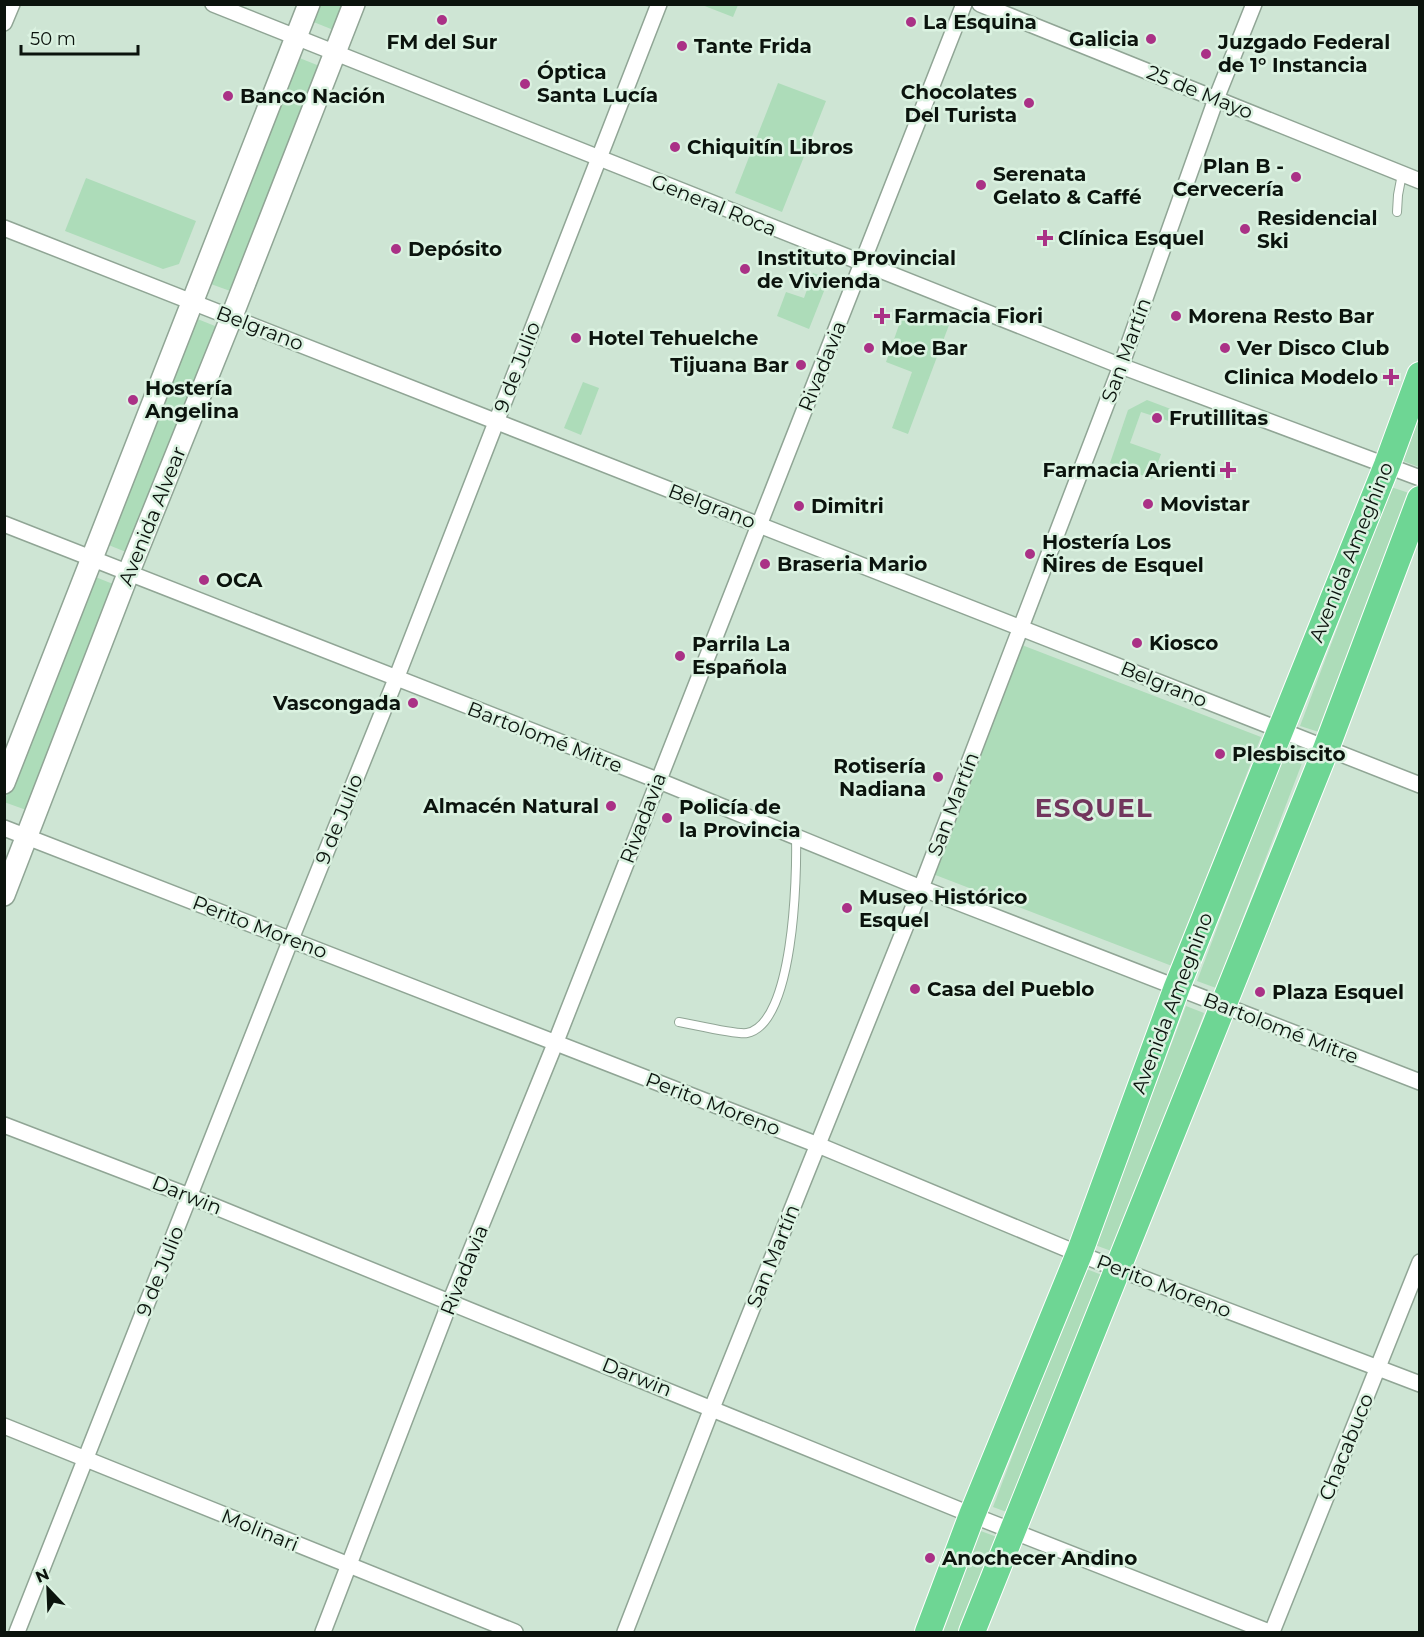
<svg xmlns="http://www.w3.org/2000/svg" width="1424" height="1637" font-family="Montserrat,sans-serif">
  <style>
    .green { fill: #addcb9 }
    .lines { fill: none; stroke-linecap: round; stroke-linejoin: round }
    .service-casing { stroke: #90a595; stroke-width: 10 }
    .minor-casing { stroke: #90a595; stroke-width: 18 }
    .secondary-casing { stroke: #90a595; stroke-width: 24 }
    .trunk-casing { stroke: #fff; stroke-width: 28 }
    .service { stroke: #fff; stroke-width: 8 }
    .minor { stroke: #fff; stroke-width: 15 }
    .secondary { stroke: #fff; stroke-width: 21 }
    .trunk { stroke: #6ed694; stroke-width: 26 }
    .poi-dot { fill: #aa3186; stroke: #dbf2e1; stroke-width: 2 }
    .labels { text-anchor: middle; stroke-width: 5; stroke-linejoin: round; paint-order: stroke }
    .poi-label { font-size: 20px; font-weight: bold; fill: #0b130d; stroke: #dbf2e1; text-anchor: start }
    .street-label { font-size: 20px; fill: #0b130d; stroke: #dbf2e1 }
    .district-label { font-size: 26px; font-weight: bold; letter-spacing: 1.5px; fill: #72365d; stroke: #dbf2e1 }
  </style>
  <rect width="100%" height="100%" fill="#cee5d4"/>
  <g class="green">
    <path d="M318,5H346L336,31L311,21Z"/>
    <path d="M702,5H738L733,17Z"/>
    <path d="M297,57L322,67L233,292L208,283Z"/>
    <path d="M778,83L826,101L782,212L735,193Z"/>
    <path d="M86,178L196,221L179,264L163,269L65,231Z"/>
    <path d="M813,273L824,277L826,286L809,329L777,316L786,292L804,298Z"/>
    <path d="M905,308L949,325L908,434L892,428L912,372L886,362Z"/>
    <path d="M195,318L220,328L131,554L106,544Z"/>
    <path d="M583,382L599,388L581,435L564,428Z"/>
    <path d="M1147,400L1176,411L1172,422L1141,412L1130,443L1161,454L1152,479L1110,463L1128,410Z"/>
    <path d="M1419,418V467L1403,461Z"/>
    <path d="M1391,487L1409,493L1319,732L1300,726Z"/>
    <path d="M93,576L118,586L29,811L4,802Z"/>
    <path d="M1014,642L1261,737L1172,966L925,871Z"/>
    <path d="M1288,742L1307,750L1216,988L1197,981Z"/>
    <path d="M1186,1006L1204,1013L1114,1252L1095,1245Z"/>
    <path d="M1084,1268L1102,1275L1012,1514L993,1507Z"/>
    <path d="M978,1530L997,1537L960,1632H939Z"/>
  </g>
  <g class="lines">
    <defs>
      <g id="service">
        <path d="M1397,212L1398,195L1402,174"/>
        <path d="M679,1022C692,1024 736,1035 747,1033C794,1024 797,876 796,837"/>
      </g>
      <g id="minor">
        <path d="M213,4L1121,366L1420,478"/>
        <path d="M980,4L1420,181"/>
        <path d="M4,23L12,4"/>
        <path d="M4,228L1420,785"/>
        <path d="M4,524L657,780L921,888L1420,1082"/>
        <path d="M4,828L818,1145L1079,1254L1420,1384"/>
        <path d="M4,1125L189,1196L972,1515L1269,1632"/>
        <path d="M4,1426L515,1632"/>
        <path d="M17,1632L291,939L396,679L659,4"/>
        <path d="M323,1632L450,1302L555,1044L964,4"/>
        <path d="M625,1632L712,1408L921,888L1121,366L1216,99L1254,4"/>
        <path d="M1272,1632L1420,1262"/>
      </g>
      <g id="secondary">
        <path d="M4,783L309,4"/>
        <path d="M4,895L128,574L232,316L354,4"/>
      </g>
      <g id="trunk">
        <path d="M928,1632L972,1515L1079,1254L1177,987L1387,465L1420,375"/>
        <path d="M972,1632L1326,749L1420,499"/>
      </g>
    </defs>
    <use href="#service" class="service-casing"/>
    <use href="#minor" class="minor-casing"/>
    <use href="#secondary" class="secondary-casing"/>
    <use href="#trunk" class="trunk-casing"/>
    <use href="#service" class="service"/>
    <use href="#minor" class="minor"/>
    <use href="#secondary" class="secondary"/>
    <use href="#trunk" class="trunk"/>
  </g>
  <g class="poi-dot">
    <circle cx="442" cy="20" r="6"/>
    <circle cx="911" cy="22" r="6"/>
    <circle cx="1151" cy="39" r="6"/>
    <circle cx="682" cy="46" r="6"/>
    <circle cx="1206" cy="54" r="6"/>
    <circle cx="525" cy="84" r="6"/>
    <circle cx="228" cy="96" r="6"/>
    <circle cx="1029" cy="103" r="6"/>
    <circle cx="675" cy="147" r="6"/>
    <circle cx="1296" cy="177" r="6"/>
    <circle cx="981" cy="185" r="6"/>
    <circle cx="1245" cy="229" r="6"/>
    <path d="M1042 229h6v6h6v6h-6v6h-6v-6h-6v-6h6z"/>
    <circle cx="396" cy="249" r="6"/>
    <circle cx="745" cy="269" r="6"/>
    <path d="M879 307h6v6h6v6h-6v6h-6v-6h-6v-6h6z"/>
    <circle cx="1176" cy="316" r="6"/>
    <circle cx="576" cy="338" r="6"/>
    <circle cx="869" cy="348" r="6"/>
    <circle cx="1225" cy="348" r="6"/>
    <circle cx="801" cy="365" r="6"/>
    <path d="M1388 368h6v6h6v6h-6v6h-6v-6h-6v-6h6z"/>
    <circle cx="133" cy="400" r="6"/>
    <circle cx="1157" cy="418" r="6"/>
    <path d="M1225 461h6v6h6v6h-6v6h-6v-6h-6v-6h6z"/>
    <circle cx="1148" cy="504" r="6"/>
    <circle cx="799" cy="506" r="6"/>
    <circle cx="1030" cy="554" r="6"/>
    <circle cx="765" cy="564" r="6"/>
    <circle cx="204" cy="580" r="6"/>
    <circle cx="1137" cy="643" r="6"/>
    <circle cx="680" cy="656" r="6"/>
    <circle cx="413" cy="703" r="6"/>
    <circle cx="1220" cy="754" r="6"/>
    <circle cx="938" cy="777" r="6"/>
    <circle cx="611" cy="806" r="6"/>
    <circle cx="667" cy="818" r="6"/>
    <circle cx="847" cy="908" r="6"/>
    <circle cx="915" cy="989" r="6"/>
    <circle cx="1260" cy="992" r="6"/>
    <circle cx="930" cy="1558" r="6"/>
  </g>
  <g class="labels">
    <g class="poi-label">
      <text x="923" y="29">La Esquina</text>
      <text x="1139" y="46" text-anchor="end">Galicia</text>
      <text x="442" y="49" text-anchor="middle">FM del Sur</text>
      <text x="1218" y="49">Juzgado Federal<tspan x="1218" dy="23">de 1° Instancia</tspan></text>
      <text x="694" y="53">Tante Frida</text>
      <text x="537" y="79">Óptica<tspan x="537" dy="23">Santa Lucía</tspan></text>
      <text x="1017" y="99" text-anchor="end">Chocolates<tspan x="1017" dy="23">Del Turista</tspan></text>
      <text x="240" y="103">Banco Nación</text>
      <text x="687" y="154">Chiquitín Libros</text>
      <text x="1284" y="173" text-anchor="end">Plan B -<tspan x="1284" dy="23">Cervecería</tspan></text>
      <text x="993" y="181">Serenata<tspan x="993" dy="23">Gelato &amp; Caffé</tspan></text>
      <text x="1257" y="225">Residencial<tspan x="1257" dy="23">Ski</tspan></text>
      <text x="1058" y="245">Clínica Esquel</text>
      <text x="408" y="256">Depósito</text>
      <text x="757" y="265">Instituto Provincial<tspan x="757" dy="23">de Vivienda</tspan></text>
      <text x="894" y="323">Farmacia Fiori</text>
      <text x="1188" y="323">Morena Resto Bar</text>
      <text x="588" y="345">Hotel Tehuelche</text>
      <text x="881" y="355">Moe Bar</text>
      <text x="1237" y="355">Ver Disco Club</text>
      <text x="789" y="372" text-anchor="end">Tijuana Bar</text>
      <text x="1378" y="384" text-anchor="end">Clinica Modelo</text>
      <text x="145" y="395">Hostería<tspan x="145" dy="23">Angelina</tspan></text>
      <text x="1169" y="425">Frutillitas</text>
      <text x="1216" y="477" text-anchor="end">Farmacia Arienti</text>
      <text x="1160" y="511">Movistar</text>
      <text x="811" y="513">Dimitri</text>
      <text x="1042" y="549">Hostería Los<tspan x="1042" dy="23">Ñires de Esquel</tspan></text>
      <text x="777" y="571">Braseria Mario</text>
      <text x="216" y="587">OCA</text>
      <text x="1149" y="650">Kiosco</text>
      <text x="692" y="651">Parrila La<tspan x="692" dy="23">Española</tspan></text>
      <text x="401" y="710" text-anchor="end">Vascongada</text>
      <text x="1232" y="761">Plesbiscito</text>
      <text x="926" y="773" text-anchor="end">Rotisería<tspan x="926" dy="23">Nadiana</tspan></text>
      <text x="599" y="813" text-anchor="end">Almacén Natural</text>
      <text x="679" y="814">Policía de<tspan x="679" dy="23">la Provincia</tspan></text>
      <text x="859" y="904">Museo Histórico<tspan x="859" dy="23">Esquel</tspan></text>
      <text x="927" y="996">Casa del Pueblo</text>
      <text x="1272" y="999">Plaza Esquel</text>
      <text x="942" y="1565">Anochecer Andino</text>
    </g>
    <g class="street-label">
      <text transform="translate(1200 92) rotate(22)" y="7">25 de Mayo</text>
      <text transform="translate(714 205) rotate(22)" y="7">General Roca</text>
      <text transform="translate(260 328) rotate(21)" y="7">Belgrano</text>
      <text transform="translate(1126 350) rotate(-70)" y="7">San Martín</text>
      <text transform="translate(822 366) rotate(-68)" y="7">Rivadavia</text>
      <text transform="translate(517 367) rotate(-69)" y="7">9 de Julio</text>
      <text transform="translate(712 506) rotate(21)" y="7">Belgrano</text>
      <text transform="translate(152 516) rotate(-68)" y="7">Avenida Alvear</text>
      <text transform="translate(1351 552) rotate(-68)" y="7">Avenida Ameghino</text>
      <text transform="translate(1164 684) rotate(22)" y="7">Belgrano</text>
      <text transform="translate(545 737) rotate(21)" y="7">Bartolomé Mitre</text>
      <text transform="translate(953 804) rotate(-69)" y="7">San Martín</text>
      <text transform="translate(643 818) rotate(-69)" y="7">Rivadavia</text>
      <text transform="translate(339 819) rotate(-68)" y="7">9 de Julio</text>
      <text transform="translate(260 927) rotate(21)" y="7">Perito Moreno</text>
      <text transform="translate(1172 1003) rotate(-69)" y="7">Avenida Ameghino</text>
      <text transform="translate(1281 1028) rotate(21)" y="7">Bartolomé Mitre</text>
      <text transform="translate(713 1104) rotate(21)" y="7">Perito Moreno</text>
      <text transform="translate(187 1195) rotate(22)" y="7">Darwin</text>
      <text transform="translate(773 1256) rotate(-68)" y="7">San Martín</text>
      <text transform="translate(464 1270) rotate(-68)" y="7">Rivadavia</text>
      <text transform="translate(160 1271) rotate(-68)" y="7">9 de Julio</text>
      <text transform="translate(1164 1286) rotate(21)" y="7">Perito Moreno</text>
      <text transform="translate(637 1377) rotate(22)" y="7">Darwin</text>
      <text transform="translate(1346 1447) rotate(-68)" y="7">Chacabuco</text>
      <text transform="translate(260 1530) rotate(22)" y="7">Molinari</text>
    </g>
    <g class="district-label">
      <text x="1094" y="817">ESQUEL</text>
    </g>
  </g>
  <rect width="1424" height="1637" fill="none" stroke="#0b130d" stroke-width="12"/>
  <g transform="translate(48 1589) rotate(337)" stroke="#dbf2e1" stroke-width="4.5" paint-order="stroke">
  <path d="M0-4.5L10 22L0 15L-10 22Z" fill="#0b130d"/>
  <text y="-9" font-size="16" font-weight="bold" text-anchor="middle" fill="#0b130d">N</text>
  </g>
  <path d="M21 45v9h117v-9" fill="none" stroke="#0b130d" stroke-width="3"/>
  <text x="30" y="45" font-size="18" fill="#0b130d" stroke="#dbf2e1" stroke-width="4.5" paint-order="stroke">50 m</text>
</svg>
